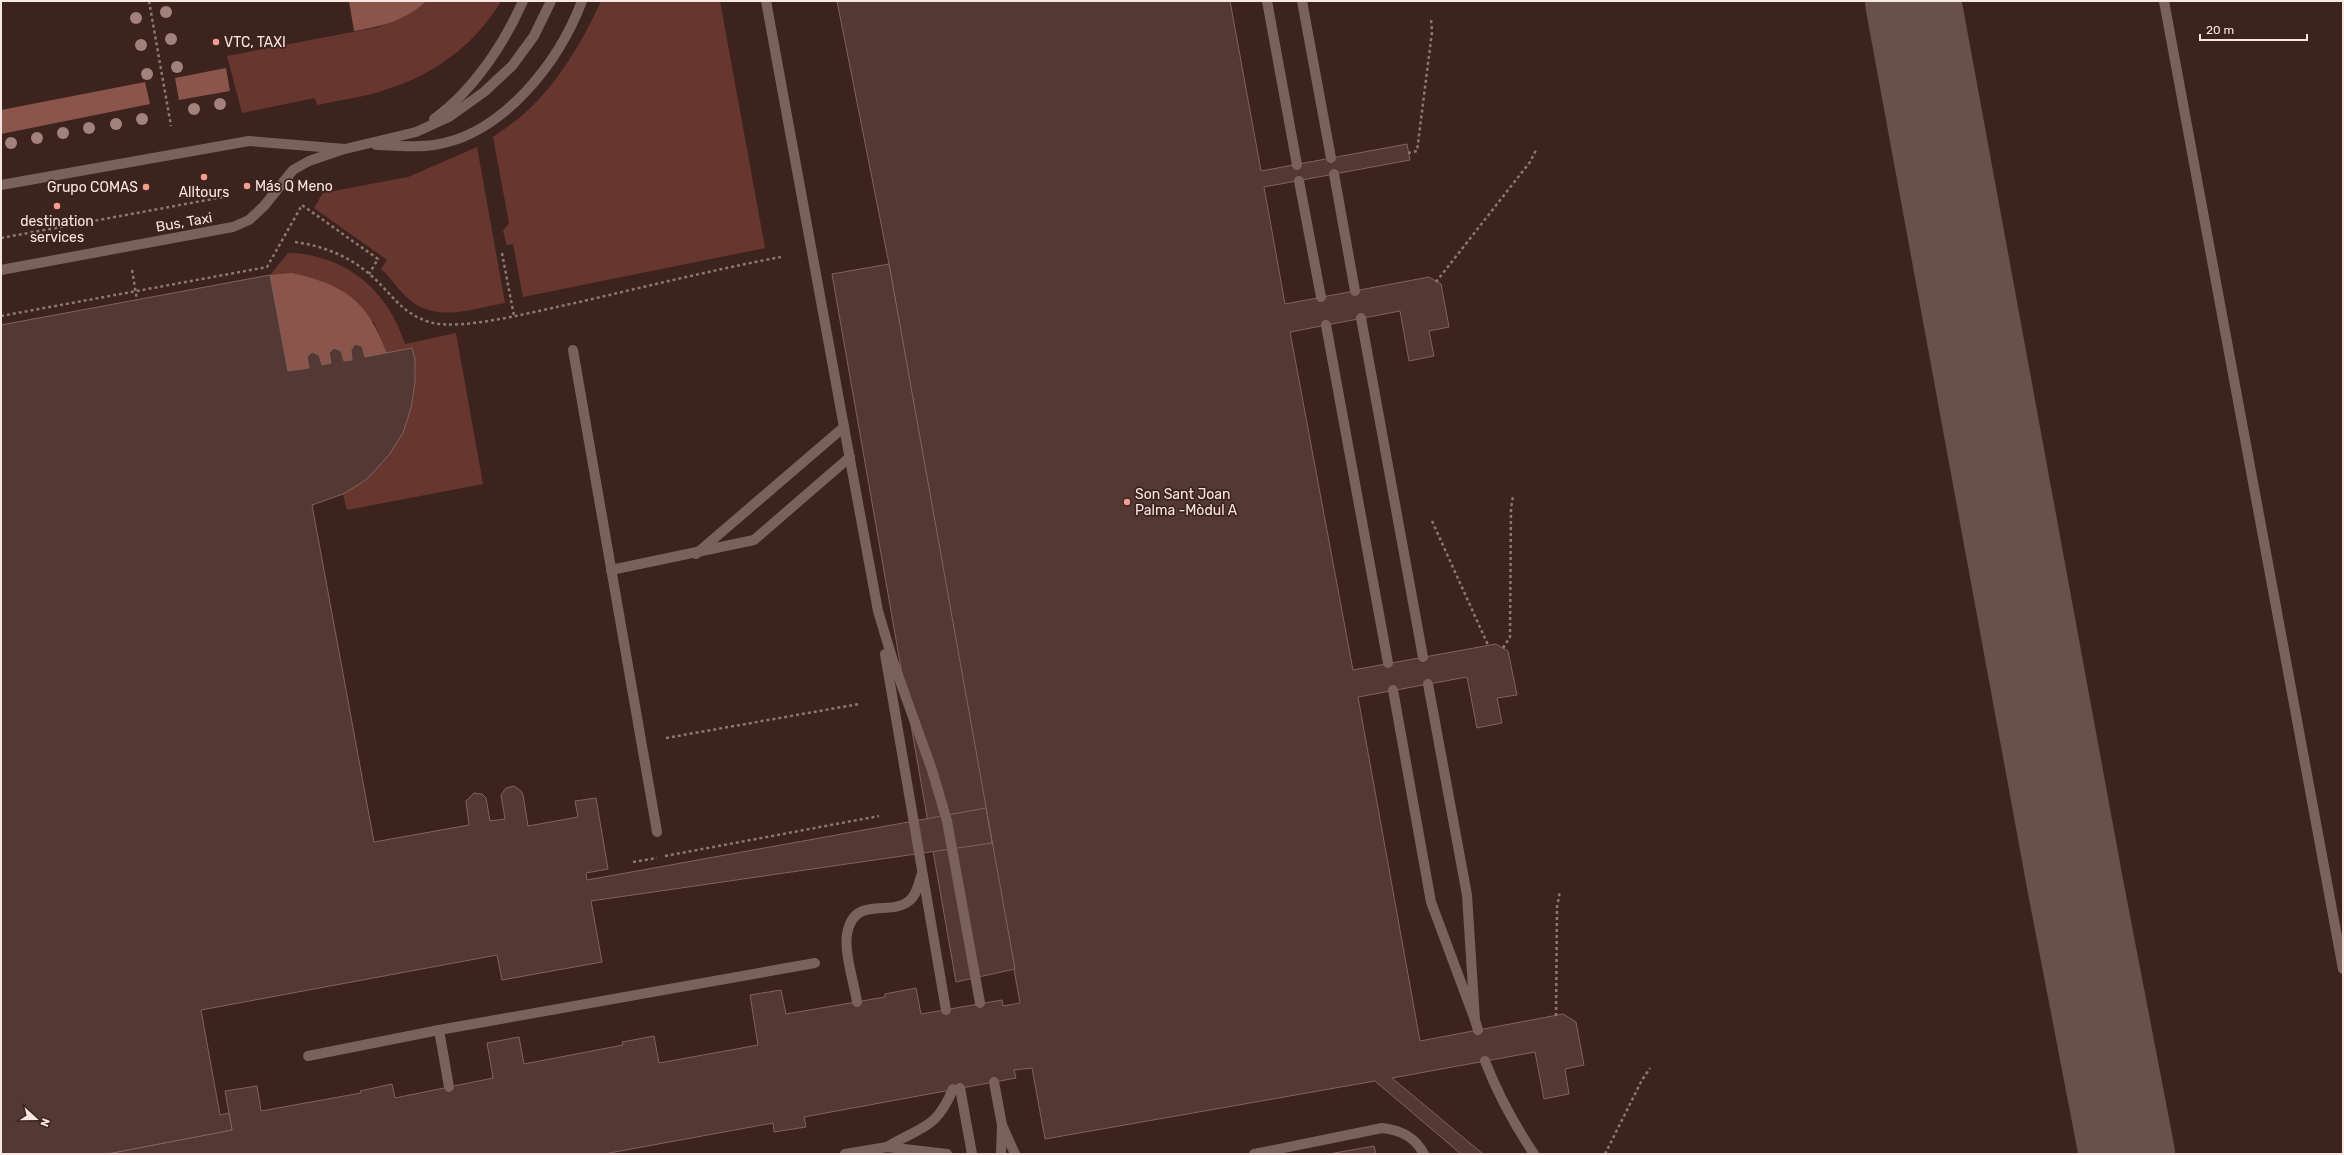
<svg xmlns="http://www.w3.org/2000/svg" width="2344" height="1155" font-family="Rubik,sans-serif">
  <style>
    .green { fill: #67372f }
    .water { fill: #8b554b }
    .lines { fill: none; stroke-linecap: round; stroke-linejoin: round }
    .taxiway { stroke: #68504b; stroke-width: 96 }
    .building { fill: #543833; stroke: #81625c }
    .path { stroke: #8d7772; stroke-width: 2.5; stroke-dasharray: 3 3; stroke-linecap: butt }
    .lane { stroke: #7a615c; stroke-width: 10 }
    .street { stroke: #7a615c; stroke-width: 10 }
    .tree { fill: #a2827c }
    .poi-dot { fill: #f49d8d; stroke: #3d231e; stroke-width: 1.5 }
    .labels { text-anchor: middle; stroke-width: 3.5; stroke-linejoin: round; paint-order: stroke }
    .poi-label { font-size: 14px; fill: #f8e6e2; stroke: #3d231e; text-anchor: start }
    .street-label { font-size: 14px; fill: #f8e6e2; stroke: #3d231e }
  </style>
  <rect width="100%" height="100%" fill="#3d231e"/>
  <g class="green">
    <path d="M426,1H501C476,44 435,74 388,89C366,97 340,100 317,105L315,98L242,113L227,56L379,27Z"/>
    <path d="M601,1H720L765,248L523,297L513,244L507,245L503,231L509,223L493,137C504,129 515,122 525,113C559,82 582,42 601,1Z"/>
    <path d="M477,147L505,303C475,308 437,323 410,300C399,291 392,279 381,269L387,260L314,208L323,193L408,177Z"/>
    <path d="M288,253C345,254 388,290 405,344L456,333L483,484L347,510L343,494C393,465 419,417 415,359L387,353L374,322L270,275Z"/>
  </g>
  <g class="water">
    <path d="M349,1H426C407,20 380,27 354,31Z"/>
    <path d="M226,68L230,91L179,100L175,78Z"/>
    <path d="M145,82L150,104L1,134V110Z"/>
    <path d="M292,273C346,285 367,301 387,353L365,357L362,346L355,344L351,349L352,360L344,361L341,351L334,348L329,353L331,363L322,365L319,355L312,352L307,357L309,368L288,371L270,275Z"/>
  </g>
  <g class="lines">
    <path class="taxiway" d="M1913,1L2076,889L2127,1154"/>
  </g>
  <g class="building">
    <path d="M837,1H1230L1261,171L1407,144L1410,160L1264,187L1285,304L1429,277L1441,284L1449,327L1429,331L1434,356L1409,361L1400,311L1290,332L1353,670L1496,644L1508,651L1517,695L1497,698L1502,723L1477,728L1467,677L1358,697L1420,1041L1563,1014L1576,1022L1584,1065L1565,1069L1569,1094L1544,1099L1535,1052L1392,1078L1483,1154H1461L1375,1081L1045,1139L1032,1068L1014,1070L1016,1078L804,1117L806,1127L774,1132L773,1123L604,1154H107L232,1130L225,1091L257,1086L261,1111L361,1093L360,1091L392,1084L395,1098L493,1078L487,1043L519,1037L524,1064L623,1045L622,1042L654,1036L659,1063L758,1045L750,995L781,990L786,1014L885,997V994L916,988L921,1014L1002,1000L1003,1006L1020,1003L889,264Z"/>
    <path d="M889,264L1015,969L956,982L832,274Z"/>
    <path d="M270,275L288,371L309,368L307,357L312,352L319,355L322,365L331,363L329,353L334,348L341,351L344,361L352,360L351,350L355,344L362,346L365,357L412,348L415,359V382L411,408L403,433L389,455L368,478L358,485L343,494L312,505L374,842L469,825L466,801L474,793L482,794L486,798L490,821L505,819L501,795L506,788L514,786L521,791L523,795L528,826L578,817L575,801L596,798L608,869L586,873L587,880L986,808L992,843L591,901L602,962L502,980L497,955L201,1010L220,1115L229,1113L232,1130L107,1154H1V325Z"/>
    <path d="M1374,1146L1376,1154H1329Z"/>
  </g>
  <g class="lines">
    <g class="path">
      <path d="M149,1L171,126"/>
      <path d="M1408,153L1417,151L1432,32L1431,19"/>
      <path d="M1,238L229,196"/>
      <path d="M295,242C325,246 353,258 375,279C394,297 402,313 429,322C461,332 540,310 575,303C644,287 712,270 781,257"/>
      <path d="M502,253L514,316"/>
      <path d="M132,270L137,300"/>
      <path d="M1436,282L1530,162L1536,150"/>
      <path d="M1,316L267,267L302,205L378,259L369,274"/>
      <path d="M1432,521L1488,645"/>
      <path d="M1503,648L1510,637L1511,508L1513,496"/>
      <path d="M666,738L859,704"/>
      <path d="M665,856L879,816"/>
      <path d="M633,862L657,858"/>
      <path d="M1556,1016L1557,907L1560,891"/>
      <path d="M1605,1154L1642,1080L1650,1068"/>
    </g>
    <g class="lane">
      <path d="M1267,1L1297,165"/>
      <path d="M1302,1L1331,158"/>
      <path d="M2164,1L2343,969"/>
      <path d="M1334,174L1355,291"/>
      <path d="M1299,181L1321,297"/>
      <path d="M1,270L233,227L249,220L264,206L293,170L309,161L344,149"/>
      <path d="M1361,318L1423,657"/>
      <path d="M1326,325L1388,663"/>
      <path d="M573,350L657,832"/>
      <path d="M696,554L844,427L878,611L893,661L932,770L947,821L980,1003"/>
      <path d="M611,570L754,540L850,457"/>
      <path d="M885,654L946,1010"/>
      <path d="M1393,690L1431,902L1475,1020L1467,895L1428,684"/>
      <path d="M857,1002C854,983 844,952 847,934C854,894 890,917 909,901C916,896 919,884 921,876"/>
      <path d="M1475,1020L1478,1030"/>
      <path d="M308,1056L439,1030"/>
      <path d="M1485,1061C1498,1095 1514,1124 1534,1154"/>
      <path d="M994,1082L1002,1125"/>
      <path d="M449,1087L439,1030L815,963"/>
      <path d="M960,1088L972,1154"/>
      <path d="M887,1147C921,1126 936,1130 953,1089"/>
      <path d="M845,1154L887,1147L947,1154"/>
      <path d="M1001,1154L1002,1125L1015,1154"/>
      <path d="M1254,1154L1382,1128C1401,1130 1415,1137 1424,1154"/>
    </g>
    <g class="street">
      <path d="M766,1L844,427"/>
      <path d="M434,119C473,91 504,44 523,1"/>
      <path d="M376,145C395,145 415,148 434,145C503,135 559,62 582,1"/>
      <path d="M1,185L249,141L345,149L416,132L449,117L484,92L512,66L534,36L551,1"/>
    </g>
  </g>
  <g class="tree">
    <circle cx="166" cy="12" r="6"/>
    <circle cx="136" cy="18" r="6"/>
    <circle cx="171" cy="39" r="6"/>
    <circle cx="141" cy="45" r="6"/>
    <circle cx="177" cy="67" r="6"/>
    <circle cx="147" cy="74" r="6"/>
    <circle cx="220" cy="104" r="6"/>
    <circle cx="194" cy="109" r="6"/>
    <circle cx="142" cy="119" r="6"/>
    <circle cx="116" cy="124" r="6"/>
    <circle cx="89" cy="128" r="6"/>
    <circle cx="63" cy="133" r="6"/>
    <circle cx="37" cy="138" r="6"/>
    <circle cx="11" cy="143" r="6"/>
  </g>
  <g class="poi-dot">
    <circle cx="216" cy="42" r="4"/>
    <circle cx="204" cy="177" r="4"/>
    <circle cx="247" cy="186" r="4"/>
    <circle cx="146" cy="187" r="4"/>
    <circle cx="57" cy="206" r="4"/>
    <circle cx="1127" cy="502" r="4"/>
  </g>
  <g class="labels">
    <g class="poi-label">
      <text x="224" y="47">VTC, TAXI</text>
      <text x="255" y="191">Más Q Meno</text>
      <text x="138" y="192" text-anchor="end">Grupo COMAS</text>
      <text x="204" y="197" text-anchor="middle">Alltours</text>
      <text x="57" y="226" text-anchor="middle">destination<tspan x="57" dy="16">services</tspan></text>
      <text x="1135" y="499">Son Sant Joan<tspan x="1135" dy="16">Palma -Mòdul A</tspan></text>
    </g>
    <g class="street-label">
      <text transform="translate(184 222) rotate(-10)" y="5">Bus, Taxi</text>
    </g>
  </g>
  <rect width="2344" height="1155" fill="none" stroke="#f8e6e2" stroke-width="4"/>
  <g transform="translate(36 1119) rotate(111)" stroke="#3d231e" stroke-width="3" paint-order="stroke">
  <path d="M0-3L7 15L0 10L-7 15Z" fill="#f8e6e2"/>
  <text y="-6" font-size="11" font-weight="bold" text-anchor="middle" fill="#f8e6e2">N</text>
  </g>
  <path d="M2200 34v6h107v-6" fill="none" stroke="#f8e6e2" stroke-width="2"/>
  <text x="2206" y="34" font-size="12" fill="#f8e6e2" stroke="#3d231e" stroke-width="3" paint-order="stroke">20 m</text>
</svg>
